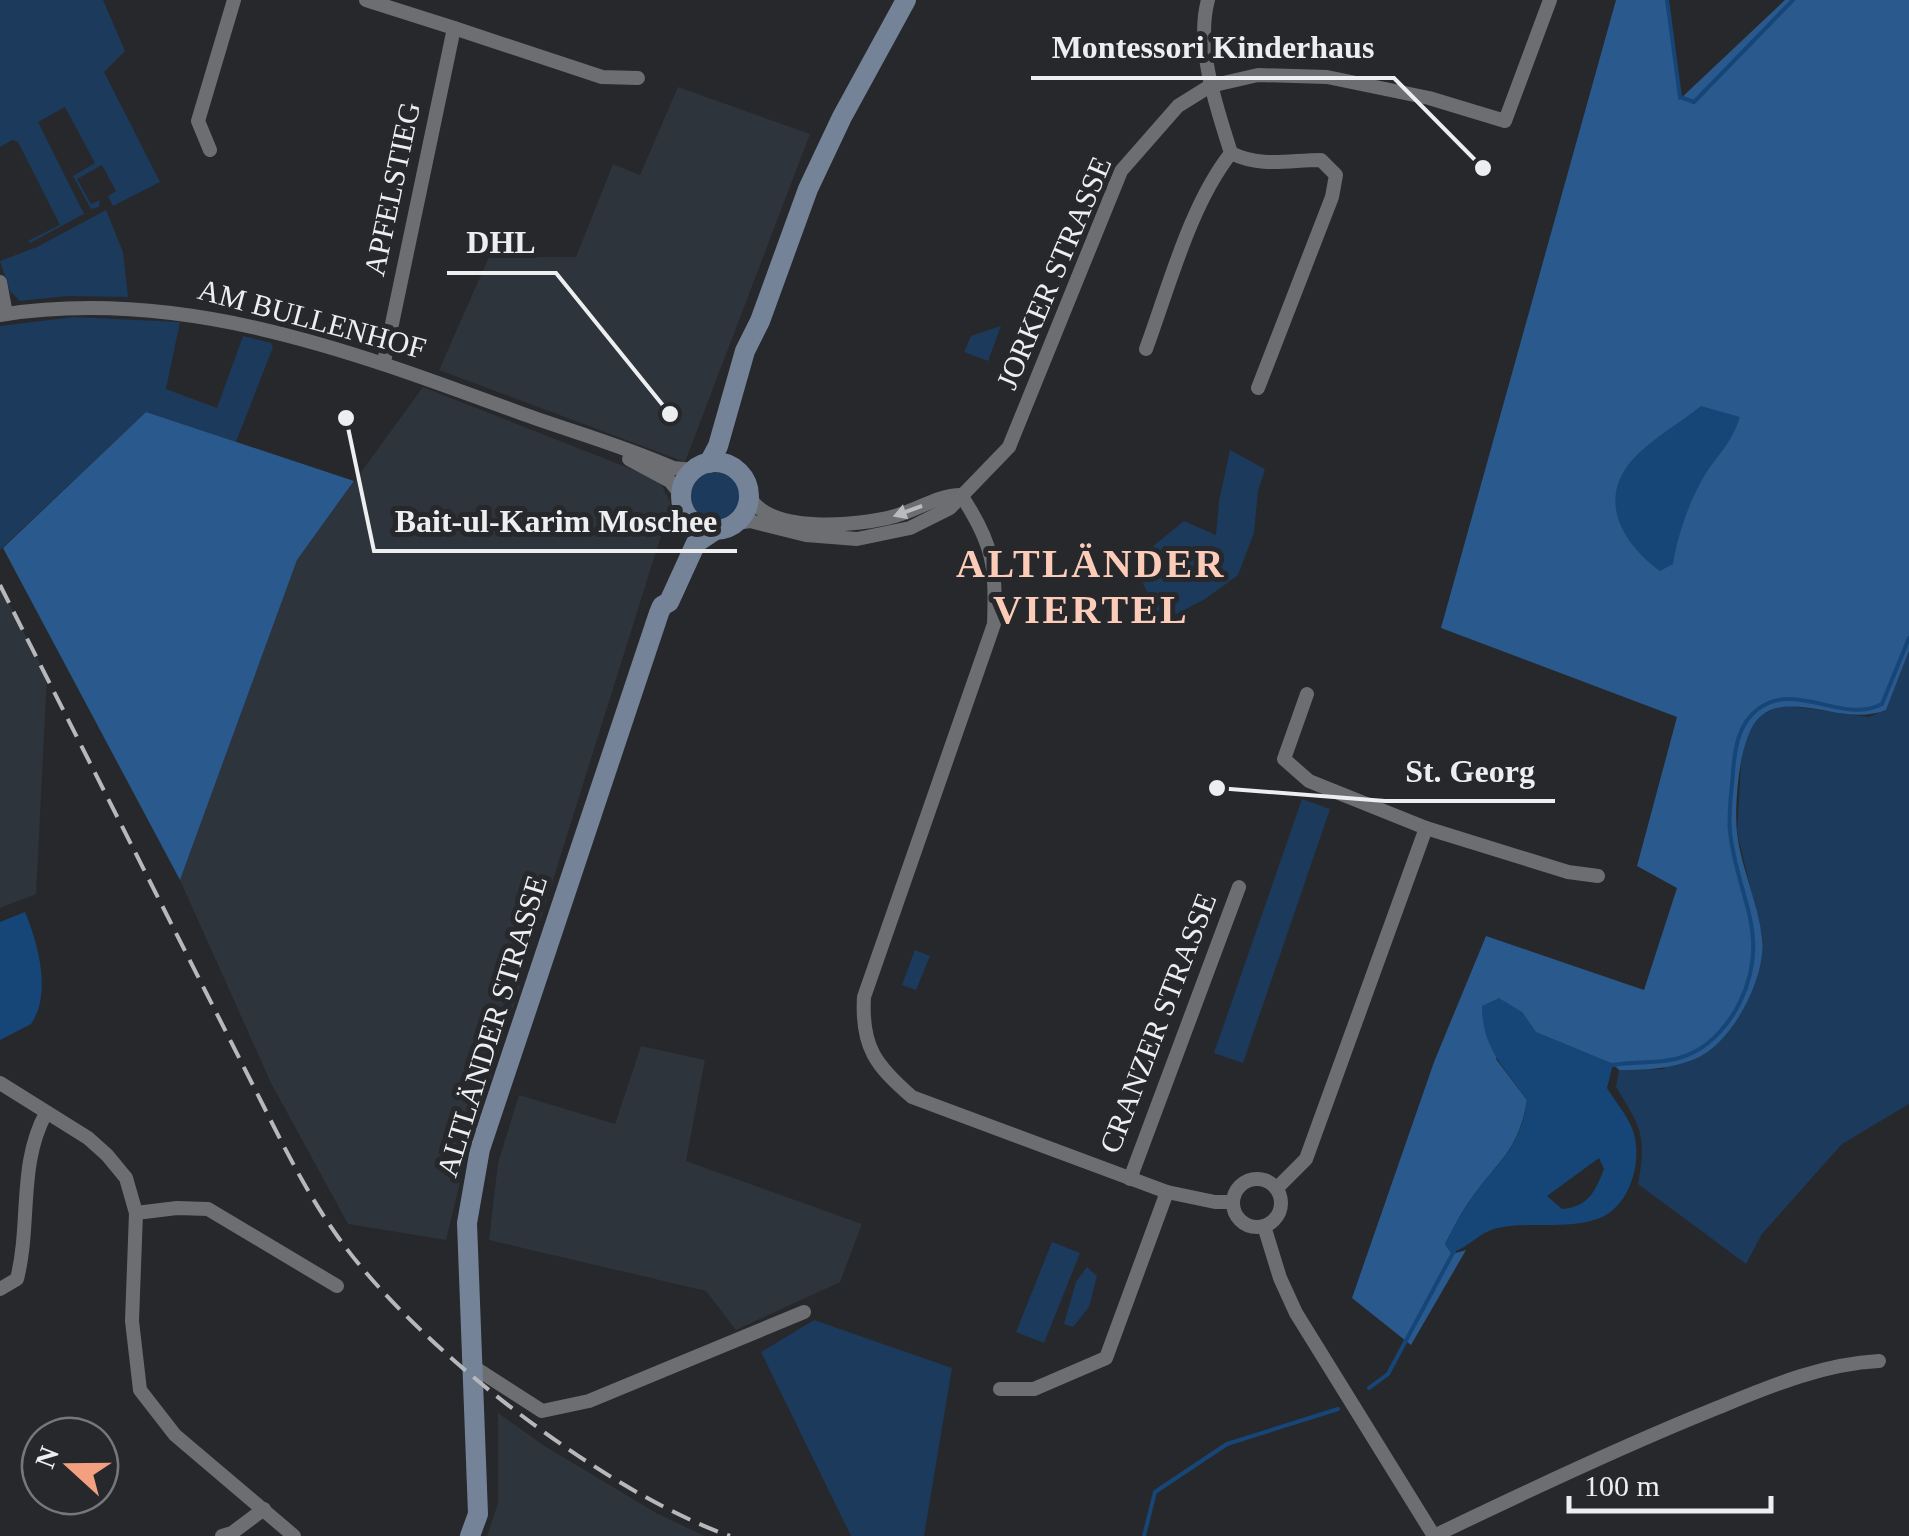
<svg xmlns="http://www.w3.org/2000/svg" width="1909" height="1536" font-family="'Times New Roman',serif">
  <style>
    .built { fill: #2e343b }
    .green { fill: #1c3a5b }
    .forest { fill: #2a598d }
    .water { fill: #164678; fill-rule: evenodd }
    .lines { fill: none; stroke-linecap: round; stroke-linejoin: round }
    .stream { stroke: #164678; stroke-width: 4 }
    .minor { stroke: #6c6e72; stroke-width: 14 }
    .secondary { stroke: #748397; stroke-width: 20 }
    .rail { stroke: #b6b8ba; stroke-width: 4; stroke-dasharray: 20 10; stroke-linecap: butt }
    .oneway { fill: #b9bbbe }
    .labels { text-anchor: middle; stroke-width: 10; stroke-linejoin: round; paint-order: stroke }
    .street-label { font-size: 30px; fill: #edeef0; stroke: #26282b }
    .district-label { font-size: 40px; font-weight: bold; letter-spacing: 2.5px; fill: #fcccb9; stroke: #26282b }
    .leader { fill: none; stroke: #edeef0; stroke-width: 4 }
    .callout-dot { fill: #edeef0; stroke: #26282b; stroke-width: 4 }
    .callout-label { font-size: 32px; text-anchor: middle; font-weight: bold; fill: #edeef0; stroke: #26282b; stroke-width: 10; stroke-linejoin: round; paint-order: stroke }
  </style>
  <rect width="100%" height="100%" fill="#26282b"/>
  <g class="built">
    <path d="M678,87L810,134L685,462L439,370L489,257H576L613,164L640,175Z"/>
    <path d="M423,387L659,480L671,504L466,1157L446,1240L348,1224L271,1083L180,880L297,560Z"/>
    <path d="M0,586L47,677L36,894L0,908Z"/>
    <path d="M641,1046L705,1060L686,1161L862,1224L840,1282L736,1330L706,1291L489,1240L498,1163L519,1095L615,1124Z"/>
    <path d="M498,1413L543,1445L658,1514L705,1536H487L498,1503Z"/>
  </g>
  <g class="green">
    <path d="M0,0H103L125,51L104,72L160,182L113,206L108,196L116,191L102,165L77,179L91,204L100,200L99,207L91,209L73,176L95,163L65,107L38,122L84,214L30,243L28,241L60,225L18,142L12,140L0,147Z"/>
    <path d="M106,210L123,252L128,297L67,296L20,301L10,291L0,261L37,247Z"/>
    <path d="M74,317L180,322L166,389L217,408L243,336L271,343L273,347L236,442L146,412L0,550V326Z"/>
    <path d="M1001,326L988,361L964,352L971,336Z"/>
    <path d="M1230,450L1265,469L1258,491L1254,533L1238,575L1205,599L1163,621L1143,584L1152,547L1184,521L1216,535L1219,501Z"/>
    <circle cx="715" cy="496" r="24"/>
    <path d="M1909,651V1104L1842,1144L1762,1234L1746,1264L1638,1184C1647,1135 1641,1128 1616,1087L1619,1070L1664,1069L1763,941L1737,832L1742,748L1748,730L1761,715L1783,705L1868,717L1886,710Z"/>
    <path d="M1302,799L1330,809L1243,1063L1214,1053Z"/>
    <path d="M915,950L930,956L916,990L902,985Z"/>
    <path d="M1052,1242L1080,1253L1044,1343L1016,1332Z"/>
    <path d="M1087,1267L1097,1276L1089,1307L1073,1327L1064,1324L1076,1282Z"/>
    <path d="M814,1320L952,1368L924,1536H851L761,1352Z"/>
  </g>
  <g class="forest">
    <path d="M1616,0H1667L1679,100L1785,0H1909V651L1886,710C1845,727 1792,690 1761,716C1739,733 1734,805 1737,833C1741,868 1758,902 1762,938C1767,977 1732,1044 1695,1059C1670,1069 1646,1070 1619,1070L1613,1064L1535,1032L1522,1012L1496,1059L1527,1100C1519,1149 1500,1159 1473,1196C1462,1211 1454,1227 1445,1244L1452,1254L1466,1250L1411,1345L1352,1298L1434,1062L1486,936L1644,990L1677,888L1637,866L1677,717L1441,628Z"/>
    <path d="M146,412L354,481L297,560L180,880L3,548Z"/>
  </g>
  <g class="water">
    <path d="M1701,406L1740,417C1730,447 1717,454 1702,480C1689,502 1677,538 1673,564L1660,571C1623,544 1596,500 1633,459C1651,439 1680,423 1701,406Z"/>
    <path d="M25,912C38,943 52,994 31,1024L0,1040V922Z"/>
    <path d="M1499,998L1522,1012L1536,1032L1613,1064L1607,1088C1615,1101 1626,1114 1632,1128C1644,1158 1631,1208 1597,1219C1566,1230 1529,1221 1498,1228C1479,1232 1470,1247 1451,1253L1445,1244C1453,1228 1462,1212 1473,1196C1500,1159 1520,1149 1527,1100C1504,1067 1482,1048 1482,1006ZM1599,1158L1604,1169C1595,1192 1588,1207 1562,1209L1547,1196Z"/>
  </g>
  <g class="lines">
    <g class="stream">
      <path d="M1667,0L1680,97L1694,102L1793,0"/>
      <path d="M1613,1065C1639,1060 1668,1066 1694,1052C1713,1043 1731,1021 1740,1002C1772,935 1737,897 1730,832C1728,812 1732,791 1733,771C1735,749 1738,724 1758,709C1797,680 1842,725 1882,704L1909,638"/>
      <path d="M1369,1388L1388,1374L1454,1251"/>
      <path d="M1144,1536L1155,1492L1227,1444L1338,1409"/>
    </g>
    <g class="minor">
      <path d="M366,0L454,28L384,362"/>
      <path d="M454,28L602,77L638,78"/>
      <path d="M210,150L198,121L234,0"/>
      <path d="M1231,153C1261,168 1289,160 1321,160L1336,175L1332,197L1258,388"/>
      <path d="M0,282L6,314"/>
      <path d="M0,315C182,286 355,352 523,414C573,432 624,446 673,468L694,470"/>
      <path d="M1146,349C1169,287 1190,205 1231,153C1217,108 1195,47 1208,0"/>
      <path d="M629,459L670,481L681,495"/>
      <path d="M749,495C767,535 860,526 895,516C918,510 937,495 961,495"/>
      <path d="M961,495C994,545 996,567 994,624L864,997C861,1047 876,1066 912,1097L1167,1192L1215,1202H1233"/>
      <path d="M737,523L750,521L806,535L857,539L910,528L950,508L1009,447L1121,171L1178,106L1210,86L1258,75L1327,77L1429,98L1505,121L1550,0"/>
      <path d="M1307,694L1284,759L1309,781L1426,828"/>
      <path d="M0,1083L88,1138L107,1155L126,1178L136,1213L132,1321L140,1390L175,1435L294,1536"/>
      <circle cx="1257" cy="1203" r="24"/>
      <path d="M1130,1179L1239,887"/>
      <path d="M1277,1188L1306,1159L1426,828L1568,872L1598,876"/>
      <path d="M136,1213L177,1208L208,1209L337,1286"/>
      <path d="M1264,1226L1280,1278L1296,1313L1434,1536"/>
      <path d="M0,1289L17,1279C31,1224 18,1164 46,1113"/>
      <path d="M472,1366L542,1411L589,1401L804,1312"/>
      <path d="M1000,1389H1034L1106,1358L1167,1192"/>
      <path d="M222,1536L232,1533L264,1509"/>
      <path d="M1434,1536C1525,1492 1618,1448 1712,1410C1766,1388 1820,1364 1879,1361"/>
    </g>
    <g class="secondary">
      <circle cx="715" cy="496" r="34"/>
      <path d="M709,463L718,446L745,351L760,321L808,189L842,117L906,0"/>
      <path d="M470,1536L478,1514L467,1223L480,1149L659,613L662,606L669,602L696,543L714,531"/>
    </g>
    <path class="rail" d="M0,585L266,1111C288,1155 310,1198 338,1237C416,1347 604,1492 730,1536"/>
  </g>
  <defs><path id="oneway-solid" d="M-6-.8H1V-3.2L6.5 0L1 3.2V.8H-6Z" transform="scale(2.5)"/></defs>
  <use class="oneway" href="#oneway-solid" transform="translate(908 511) rotate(160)"/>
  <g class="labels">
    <g class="street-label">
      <text transform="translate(392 189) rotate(-78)" y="10">APFELSTIEG</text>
      <text transform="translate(1054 273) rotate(-67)" y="10">JORKER STRASSE</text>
      <text transform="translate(312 319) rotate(15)" y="10">AM BULLENHOF</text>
      <text transform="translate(1158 1023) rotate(-69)" y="10">CRANZER STRASSE</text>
      <text transform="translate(492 1026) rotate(-73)" y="10">ALTLÄNDER STRASSE</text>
    </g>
    <g class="district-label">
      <text x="1091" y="577">ALTLÄNDER<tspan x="1091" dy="46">VIERTEL</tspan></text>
    </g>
  </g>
  <path class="leader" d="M1483 168L1394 78H1031M670 414L556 273H447M346 418L374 551H737M1217 788L1385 801H1555"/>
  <g class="callout-dot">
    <circle cx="1483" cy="168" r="10"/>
    <circle cx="670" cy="414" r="10"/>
    <circle cx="346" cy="418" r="10"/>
    <circle cx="1217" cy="788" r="10"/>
  </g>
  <g class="callout-label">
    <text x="1213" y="58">Montessori Kinderhaus</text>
    <text x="501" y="253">DHL</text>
    <text x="556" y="532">Bait-ul-Karim Moschee</text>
    <text x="1470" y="782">St. Georg</text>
  </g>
  <g transform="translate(70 1466) rotate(291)"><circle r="48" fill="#26282b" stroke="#76777a" stroke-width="2.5"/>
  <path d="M0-8L18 38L0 25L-18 38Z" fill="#f2a07f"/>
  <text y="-15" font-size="28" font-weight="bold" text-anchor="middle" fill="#edeef0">N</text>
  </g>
  <path d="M1569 1496v15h202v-15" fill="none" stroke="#edeef0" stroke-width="5"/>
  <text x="1584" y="1496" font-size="30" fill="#edeef0" stroke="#26282b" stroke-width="8" paint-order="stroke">100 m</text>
</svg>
